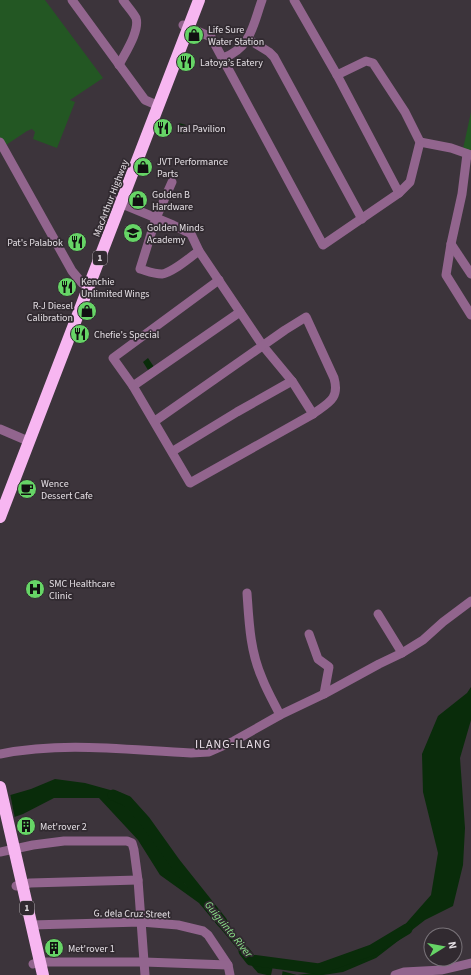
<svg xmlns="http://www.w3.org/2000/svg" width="471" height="975" font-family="'Source Sans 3',sans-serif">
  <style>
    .green { fill: #235723 }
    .water { fill: #092c0a }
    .pier { fill: #3c343b }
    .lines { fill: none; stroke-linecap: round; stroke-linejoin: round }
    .river { stroke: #092c0a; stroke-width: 11 }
    .minor { stroke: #92658e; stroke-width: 9 }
    .highway { stroke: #f7b6f1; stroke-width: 12 }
    .labels { text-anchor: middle; stroke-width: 3.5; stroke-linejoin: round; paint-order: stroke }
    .shield { fill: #312a30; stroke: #aea8ad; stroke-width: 1 }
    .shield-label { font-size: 9px; font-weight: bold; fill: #e3dee3 }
    .poi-label { font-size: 10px; fill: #e3dee3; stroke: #312a30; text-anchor: start }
    .street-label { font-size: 10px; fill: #e3dee3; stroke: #312a30 }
    .water-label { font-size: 11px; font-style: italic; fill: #8de58b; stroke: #312a30 }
    .quarter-label { font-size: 12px; letter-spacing: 1px; fill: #eae0e9; stroke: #312a30 }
  </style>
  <rect width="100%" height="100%" fill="#3c343b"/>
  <g class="green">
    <path d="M0,0H45L103,78L70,100L75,102L57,148L33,139L35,132L32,129L27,131L3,147L0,141Z"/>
    <path d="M471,112V151L463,149Z"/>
  </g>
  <g class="water">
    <path d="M179,123L186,125L183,134L177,132L176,130Z"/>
    <path d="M148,358L154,367L148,370L143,362Z"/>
    <path d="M471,687V720L460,758L465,828L463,865L453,906L425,920L376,958L343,972L323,975H267L258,973L199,903L160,875L138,840L99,798H54L23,814L0,822L7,796L31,789L55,779L85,783L121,793L166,853L185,884L221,918L250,957L274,969L297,975L327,971L394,937L431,895L438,853L423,792L422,754L438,716L467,693Z"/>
  </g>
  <g class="pier">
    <path d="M10,793L15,819L0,824V796Z"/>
    <path d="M273,966L283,969L282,975H271Z"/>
  </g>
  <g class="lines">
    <g class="river">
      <path d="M113,795L127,801L145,821L175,863L222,922"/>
      <path d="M244,951L251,960L319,969L372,950L407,929"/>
    </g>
    <g class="minor">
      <path d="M72,0L145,100L159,106"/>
      <path d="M294,0L337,75L399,193"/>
      <path d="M183,25L211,37L323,245L399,193L410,182L420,142L405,112L373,63L366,61L337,75"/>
      <path d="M248,39L269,52L274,57L362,219"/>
      <path d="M223,58C251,48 253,25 262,0"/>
      <path d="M119,65C125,53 140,31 136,18C133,12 127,6 123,0"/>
      <path d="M0,142L72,271L82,283L89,286"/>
      <path d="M420,142L451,148L471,155"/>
      <path d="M467,154L462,194L451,244L446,275L471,315"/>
      <path d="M172,182L156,218L140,269C147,271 154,274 162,274C172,273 190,257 199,251"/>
      <path d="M115,201L173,225L191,234L199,251L263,346L292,381L313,414"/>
      <path d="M451,244L471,274"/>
      <path d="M133,386L240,312"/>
      <path d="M155,421L285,330L306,317L334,378C340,399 328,403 313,414L190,483L133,386L113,358L219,280"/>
      <path d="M0,429L28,441"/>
      <path d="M173,451L237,412L292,381"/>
      <path d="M247,593C249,622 250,651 262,678C267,691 274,703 280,715"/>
      <path d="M378,614L402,653"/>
      <path d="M309,634L318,659L329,667L324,694"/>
      <path d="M0,754C64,741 127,750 191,753L209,752L234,741L280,715L324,694L379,664L402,653L423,640L443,622L471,601"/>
      <path d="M0,852L33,845L64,841H127L132,843L134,850L138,880L145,975"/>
      <path d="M16,886L30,883L138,880"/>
      <path d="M31,925L141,922L178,925L203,931L208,935L228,965L230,975"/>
      <path d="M33,964L40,962H144L228,965"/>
      <path d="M395,975L404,972L442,970L471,963"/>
    </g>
    <g class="highway">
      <path d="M0,517L199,0"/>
      <path d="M0,787L43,975"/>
    </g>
  </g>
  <defs>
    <symbol id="shop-disc" viewBox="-11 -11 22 22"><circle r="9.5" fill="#66d466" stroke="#312a30"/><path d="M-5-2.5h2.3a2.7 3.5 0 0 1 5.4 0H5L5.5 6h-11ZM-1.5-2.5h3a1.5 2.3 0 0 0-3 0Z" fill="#111"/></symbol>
    <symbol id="restaurant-disc" viewBox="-11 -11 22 22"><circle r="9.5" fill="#66d466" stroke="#312a30"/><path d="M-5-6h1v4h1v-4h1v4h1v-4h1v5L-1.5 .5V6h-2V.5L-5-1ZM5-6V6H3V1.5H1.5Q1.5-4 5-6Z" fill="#111"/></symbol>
    <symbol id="school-disc" viewBox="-11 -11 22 22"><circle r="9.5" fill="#66d466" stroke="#312a30"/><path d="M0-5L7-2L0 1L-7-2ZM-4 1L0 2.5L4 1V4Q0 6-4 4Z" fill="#111"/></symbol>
    <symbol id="cafe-disc" viewBox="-11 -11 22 22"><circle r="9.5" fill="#66d466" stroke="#312a30"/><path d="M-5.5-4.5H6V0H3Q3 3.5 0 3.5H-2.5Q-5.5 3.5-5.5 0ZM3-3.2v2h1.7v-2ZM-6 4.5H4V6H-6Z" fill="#111"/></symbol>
    <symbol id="hospital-disc" viewBox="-11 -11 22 22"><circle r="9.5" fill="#66d466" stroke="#312a30"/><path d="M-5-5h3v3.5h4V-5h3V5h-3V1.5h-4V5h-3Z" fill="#111"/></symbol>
    <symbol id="building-disc" viewBox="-11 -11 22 22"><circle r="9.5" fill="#66d466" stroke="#312a30"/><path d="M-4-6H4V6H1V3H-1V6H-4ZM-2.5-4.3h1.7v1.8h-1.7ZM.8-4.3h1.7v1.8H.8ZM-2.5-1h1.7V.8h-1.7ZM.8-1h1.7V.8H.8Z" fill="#111"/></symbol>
  </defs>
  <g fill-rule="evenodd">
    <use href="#shop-disc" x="183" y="24" width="22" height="22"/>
    <use href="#restaurant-disc" x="175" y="51" width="22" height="22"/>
    <use href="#restaurant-disc" x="152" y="117" width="22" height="22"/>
    <use href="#shop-disc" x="132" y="156" width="22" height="22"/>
    <use href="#shop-disc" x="127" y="189" width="22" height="22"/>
    <use href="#school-disc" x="122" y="222" width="22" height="22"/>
    <use href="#restaurant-disc" x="66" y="231" width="22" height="22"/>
    <use href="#restaurant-disc" x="56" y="276" width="22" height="22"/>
    <use href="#shop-disc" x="76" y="300" width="22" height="22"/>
    <use href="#restaurant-disc" x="69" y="323" width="22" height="22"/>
    <use href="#cafe-disc" x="16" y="478" width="22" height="22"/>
    <use href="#hospital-disc" x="24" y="578" width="22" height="22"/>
    <use href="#building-disc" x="15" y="815" width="22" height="22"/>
    <use href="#building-disc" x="43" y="937" width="22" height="22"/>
  </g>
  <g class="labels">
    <g class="shield">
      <rect x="93" y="251" width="14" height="14" rx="3"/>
      <rect x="20" y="901" width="14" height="14" rx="3"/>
    </g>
    <g class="shield-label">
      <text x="100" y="261">1</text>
      <text x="27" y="911">1</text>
    </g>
    <g class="poi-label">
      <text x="208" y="33">Life Sure<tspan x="208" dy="12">Water Station</tspan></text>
      <text x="200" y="66">Latoya’s Eatery</text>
      <text x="177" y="132">Iral Pavilion</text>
      <text x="157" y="165">JVT Performance<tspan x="157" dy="12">Parts</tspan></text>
      <text x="152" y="198">Golden B<tspan x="152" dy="12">Hardware</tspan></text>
      <text x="147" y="231">Golden Minds<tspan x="147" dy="12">Academy</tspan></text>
      <text x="63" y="246" text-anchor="end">Pat's Palabok</text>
      <text x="81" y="285">Kenchie<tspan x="81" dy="12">Unlimited Wings</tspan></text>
      <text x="73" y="309" text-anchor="end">R-J Diesel<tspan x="73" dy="12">Calibration</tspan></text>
      <text x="94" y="338">Chefie's Special</text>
      <text x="41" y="487">Wence<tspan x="41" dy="12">Dessert Cafe</tspan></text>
      <text x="49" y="587">SMC Healthcare<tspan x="49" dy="12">Clinic</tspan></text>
      <text x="40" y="830">Met'rover 2</text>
      <text x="68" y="952">Met'rover 1</text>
    </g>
    <g class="street-label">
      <text transform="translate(110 198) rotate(-69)" y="4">MacArthur Highway</text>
      <text transform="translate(132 913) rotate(1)" y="4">G. dela Cruz Street</text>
    </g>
    <g class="water-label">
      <text transform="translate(229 929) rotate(51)" y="4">Guiguinto River</text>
    </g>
    <g class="quarter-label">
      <text x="233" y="748">ILANG-ILANG</text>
    </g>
  </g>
  <g transform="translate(443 947) rotate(79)"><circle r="19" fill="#312a30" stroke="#787278"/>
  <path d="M0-3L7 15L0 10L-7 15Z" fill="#66d466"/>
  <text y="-6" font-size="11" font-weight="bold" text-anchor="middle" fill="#e3dee3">N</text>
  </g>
</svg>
